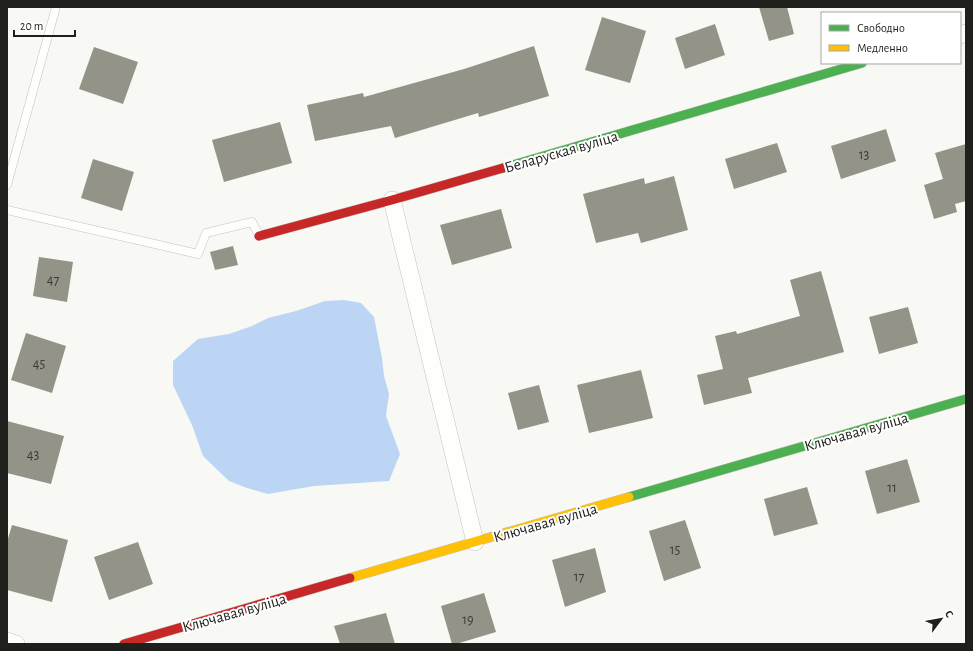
<svg xmlns="http://www.w3.org/2000/svg" width="973" height="651" font-family="'Alegreya Sans',sans-serif">
  <style>
    .water { fill: #bdd5f4 }
    .building { fill: #949387 }
    .lines { fill: none; stroke-linecap: round; stroke-linejoin: round }
    .lane-casing { stroke: #c3c3c0; stroke-width: 9 }
    .street-casing { stroke: #c3c3c0; stroke-width: 18 }
    .fast-casing { stroke: #c3c3c0; stroke-width: 10 }
    .slow-casing { stroke: #c3c3c0; stroke-width: 10 }
    .jam-casing { stroke: #c3c3c0; stroke-width: 10 }
    .lane { stroke: #fefefd; stroke-width: 8 }
    .street { stroke: #fefefd; stroke-width: 17 }
    .fast { stroke: #4caf50; stroke-width: 9 }
    .slow { stroke: #ffc107; stroke-width: 9 }
    .jam { stroke: #c62828; stroke-width: 9 }
    .labels { text-anchor: middle; stroke-width: 4; stroke-linejoin: round; paint-order: stroke }
    .number-label { font-size: 14px; fill: #3c3c37 }
    .street-label { font-size: 16px; fill: #1f1f1c; stroke: #fff }
  </style>
  <rect width="100%" height="100%" fill="#f8f8f4"/>
  <path class="water" d="M344,300L361,303L374,317L382,358L384,376L389,394L386,416L400,454L389,481L314,486L268,494L247,488L229,481L203,456L192,425L173,385V361L198,339L229,334L252,326L268,318L296,311L325,301Z"/>
  <g class="building">
    <path d="M759,7H787L794,34L769,41Z"/>
    <path d="M602,17L646,31L630,83L585,70Z"/>
    <path d="M715,24L725,55L685,69L675,38Z"/>
    <path d="M534,46L549,96L479,117L478,113L395,138L391,126L315,141L307,105L363,93L364,97L464,69Z"/>
    <path d="M94,47L138,62L123,104L79,89Z"/>
    <path d="M280,122L292,163L224,182L212,140Z"/>
    <path d="M886,129L896,161L841,179L831,146Z"/>
    <path d="M777,143L787,172L734,189L725,159Z"/>
    <path d="M966,144V201L955,204L957,212L934,219L924,185L943,179L935,153Z"/>
    <path d="M93,159L134,172L122,211L81,198Z"/>
    <path d="M674,176L688,230L641,243L638,233L596,243L583,194L644,178L645,184Z"/>
    <path d="M501,209L512,248L452,265L440,225Z"/>
    <path d="M233,246L238,265L215,270L210,252Z"/>
    <path d="M39,257L73,262L67,302L33,296Z"/>
    <path d="M821,271L844,352L748,378L752,393L704,405L697,375L723,369L715,336L736,331L737,334L800,316L790,280Z"/>
    <path d="M908,307L918,343L879,354L869,317Z"/>
    <path d="M26,333L66,346L52,393L11,380Z"/>
    <path d="M641,370L653,418L589,433L577,385Z"/>
    <path d="M539,385L549,422L518,430L508,393Z"/>
    <path d="M7,421L64,436L51,484L7,473Z"/>
    <path d="M907,459L920,502L877,514L865,471Z"/>
    <path d="M807,487L818,524L774,536L764,499Z"/>
    <path d="M685,520L701,568L664,581L649,531Z"/>
    <path d="M12,525L68,540L52,602L7,590V542Z"/>
    <path d="M138,542L153,584L109,600L94,557Z"/>
    <path d="M595,548L606,592L565,607L552,560Z"/>
    <path d="M484,593L496,632L456,644H452L441,606Z"/>
    <path d="M386,613L395,644H340L334,626Z"/>
  </g>
  <g class="lines">
    <defs>
      <g id="lane">
        <path d="M7,185L56,7"/>
        <path d="M7,210L198,254L206,233L252,222L259,235"/>
      </g>
      <g id="street">
        <path d="M960,35L966,33"/>
        <path d="M392,200L475,542"/>
        <path d="M7,641L16,644"/>
      </g>
      <g id="fast">
        <path d="M503,168L862,63"/>
        <path d="M629,497L966,399"/>
      </g>
      <path id="slow" d="M350,578L629,497"/>
      <g id="jam">
        <path d="M259,236L392,200L503,168"/>
        <path d="M124,644L350,578"/>
      </g>
    </defs>
    <use href="#lane" class="lane-casing"/>
    <use href="#street" class="street-casing"/>
    <use href="#fast" class="fast-casing"/>
    <use href="#slow" class="slow-casing"/>
    <use href="#jam" class="jam-casing"/>
    <use href="#lane" class="lane"/>
    <use href="#street" class="street"/>
    <use href="#fast" class="fast"/>
    <use href="#slow" class="slow"/>
    <use href="#jam" class="jam"/>
  </g>
  <g class="labels">
    <g class="number-label">
      <text x="864" y="159">13</text>
      <text x="53" y="284">47</text>
      <text x="39" y="368">45</text>
      <text x="33" y="459">43</text>
      <text x="892" y="492">11</text>
      <text x="675" y="554">15</text>
      <text x="579" y="581">17</text>
      <text x="468" y="624">19</text>
    </g>
    <g class="street-label">
      <text transform="translate(561 151) rotate(-16)" y="6">Беларуская вуліца</text>
      <text transform="translate(856 431) rotate(-16)" y="6">Ключавая вуліца</text>
      <text transform="translate(545 522) rotate(-16)" y="6">Ключавая вуліца</text>
      <text transform="translate(234 612) rotate(-16)" y="6">Ключавая вуліца</text>
    </g>
  </g>
  <rect width="973" height="651" fill="none" stroke="#1f1f1c" stroke-width="16"/>
  <rect x="821" y="12" width="140" height="52" fill="#ffffff" stroke="#a5a5a4"/>
  <rect x="829" y="25" width="20" height="6" fill="#4caf50" stroke="#a5a5a4"/>
  <text x="857" y="32" font-size="12" fill="#1f1f1c">Свободно</text>
  <rect x="829" y="45" width="20" height="6" fill="#ffc107" stroke="#a5a5a4"/>
  <text x="857" y="52" font-size="12" fill="#1f1f1c">Медленно</text>
  <g transform="translate(941 619) rotate(58)" stroke="#ffffff" stroke-width="3" paint-order="stroke">
  <path d="M0-3L7 15L0 10L-7 15Z" fill="#1f1f1c"/>
  <text y="-6" font-size="11" font-weight="bold" text-anchor="middle" fill="#1f1f1c">С</text>
  </g>
  <path d="M14 30v6h61v-6" fill="none" stroke="#1f1f1c" stroke-width="2"/>
  <text x="20" y="30" font-size="12" fill="#1f1f1c" stroke="#ffffff" stroke-width="3" paint-order="stroke">20 m</text>
</svg>
